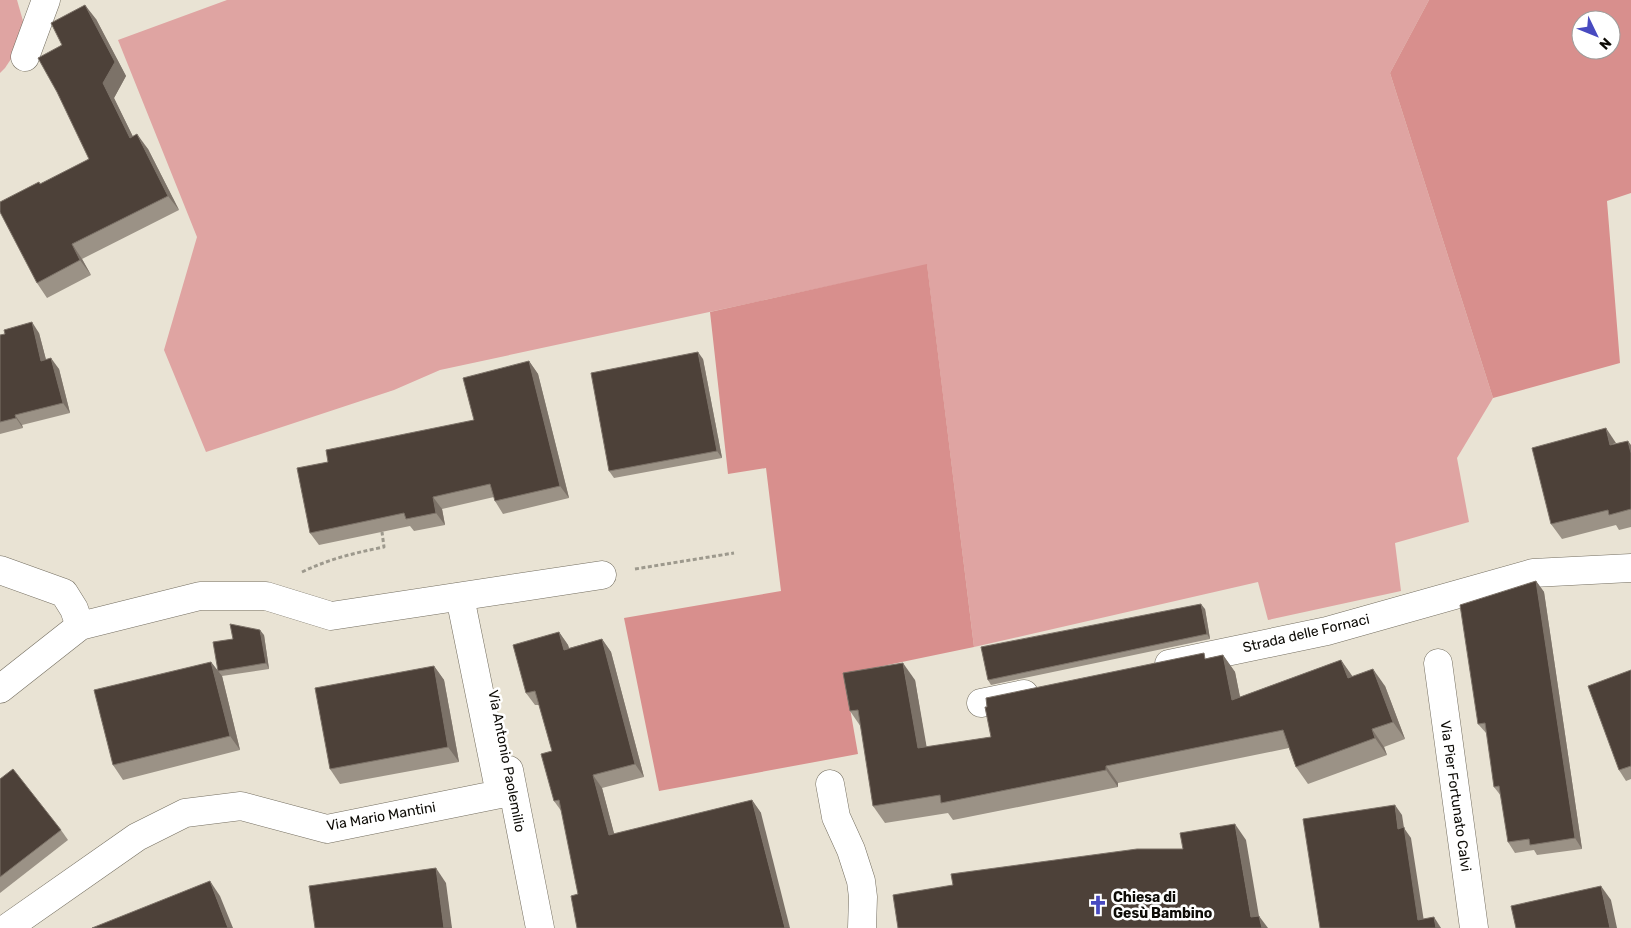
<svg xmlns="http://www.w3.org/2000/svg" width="1631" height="928" font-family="Rubik,sans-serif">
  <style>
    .green { fill: #dfa4a2 }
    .forest { fill: #d88f8d; fill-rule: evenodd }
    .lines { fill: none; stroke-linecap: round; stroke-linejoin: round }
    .street-casing { stroke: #746e60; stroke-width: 29 }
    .path { stroke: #9d998d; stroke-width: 3; stroke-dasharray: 4 2.5; stroke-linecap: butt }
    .street { stroke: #fff; stroke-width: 28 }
    .wall { fill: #9b9286 }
    .shaded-wall { fill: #7c7268 }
    .building { fill: #4d4139; stroke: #7c7268 }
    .labels { text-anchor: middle; stroke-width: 5; stroke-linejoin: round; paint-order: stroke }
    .street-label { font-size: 14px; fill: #0d0b06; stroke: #fff }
    .poi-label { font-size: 14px; font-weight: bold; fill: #0d0b06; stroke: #fff; text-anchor: start }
  </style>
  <rect width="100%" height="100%" fill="#e9e3d4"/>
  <g class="green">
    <path d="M0,0H17L27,35L5,68L0,73Z"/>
    <path d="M227,0H1429L1390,73L1493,398L1457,458L1469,522L1395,543L1401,591L1268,620L1258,582L974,647L927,265L440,370L394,390L206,452L164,350L197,237L118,40Z"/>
  </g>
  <g class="forest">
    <path d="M1429,0H1631V193L1607,201L1620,363L1493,398L1390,73ZM1581,20H1611V50H1581Z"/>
    <path d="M927,264L974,647L844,674L858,754L659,791L624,618L781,591L766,468L728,474L710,312Z"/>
  </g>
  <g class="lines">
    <defs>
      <g id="street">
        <path d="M25,57L46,0"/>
        <path d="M0,570L64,593L74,609L80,626"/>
        <path d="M1438,663L1474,928"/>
        <path d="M1169,664L1327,631L1533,573L1631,568"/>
        <path d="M0,689L80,626L200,596H266L331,616L602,575"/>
        <path d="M981,703L1024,694"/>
        <path d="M509,770L540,928"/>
        <path d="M830,784L836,817L851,850L861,881L863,897L862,928"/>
        <path d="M7,928L137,837L185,813L241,806L327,829L500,794L460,597"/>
      </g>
    </defs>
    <use href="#street" class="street-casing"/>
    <g class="path">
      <path d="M635,569L734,553"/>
      <path d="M302,572C329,559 354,553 384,547L382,532"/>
    </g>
    <use href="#street" class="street"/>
  </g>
  <g class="wall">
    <path d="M96,19L126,76L114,98L133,137L148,149L179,210L82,259L91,275L47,298L37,283L89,159L62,45Z"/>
    <path d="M39,333L46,360L59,369L70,413L22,425L23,428L0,434V335Z"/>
    <path d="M703,359L722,458L614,478L609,471Z"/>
    <path d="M529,361L538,374L569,498L503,514L495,501L494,497L442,509L445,525L414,531L410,526L319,545L310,533L328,462L474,420Z"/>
    <path d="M1631,445V527L1619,530L1616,525L1562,539L1551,524Z"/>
    <path d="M1536,581L1544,592L1582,849L1537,855L1534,850L1515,853L1508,842L1501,796L1494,787L1487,734L1478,724Z"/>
    <path d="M1205,609L1210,639L991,685L988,680Z"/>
    <path d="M559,632L568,645L569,648L602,639L611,652L644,777L602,788L614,834L752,800L761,813L578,894L562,812L554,801L552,751L539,705H535L526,693Z"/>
    <path d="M264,635L269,669L222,676L240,750L123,780L113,765L211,662L218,671L233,639Z"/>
    <path d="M1223,655L1235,672L1240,697L1341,660L1352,677L1385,686L1405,739L1384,747L1387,755L1308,784L1296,767L1289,748L1118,783V787L953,820L948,813L885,823L873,806L861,727L850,711L915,680L926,747L991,737L1208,658Z"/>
    <path d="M434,666L444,680L459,762L340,784L330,769Z"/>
    <path d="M1631,670V779L1626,781L1619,770Z"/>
    <path d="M0,779L61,830L68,840L0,893Z"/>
  </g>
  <g class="shaded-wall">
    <path d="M85,5L96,19L126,76L114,98L141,153L130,138L103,83Z"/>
    <path d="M137,134L148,149L179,210L168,196Z"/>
    <path d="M72,244L82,259L91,275L80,260Z"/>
    <path d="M32,322L39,333L49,371L41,361Z"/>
    <path d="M698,352L703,359L722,458L717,451Z"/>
    <path d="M51,358L59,369L70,413L63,403Z"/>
    <path d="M529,361L538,374L569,498L560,486Z"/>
    <path d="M15,415L22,425L23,428L16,418Z"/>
    <path d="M1606,428L1616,443L1610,445Z"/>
    <path d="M1628,441L1631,445V453Z"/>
    <path d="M433,497L442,509L445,525L436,513Z"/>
    <path d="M1536,581L1544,592L1582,849L1575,838Z"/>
    <path d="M1201,604L1205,609L1210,639L1207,634Z"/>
    <path d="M260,630L264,635L269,669L266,663Z"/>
    <path d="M559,632L568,645L573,662L564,650Z"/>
    <path d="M602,639L611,652L644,777L635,764Z"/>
    <path d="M1223,655L1235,672L1244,717L1232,700Z"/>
    <path d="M1341,660L1353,677L1348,678Z"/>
    <path d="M211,662L222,676L240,750L230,736Z"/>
    <path d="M903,663L915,680L930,766L918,748Z"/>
    <path d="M434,666L444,680L459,762L448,747Z"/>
    <path d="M1373,669L1385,686L1405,739L1393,722Z"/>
    <path d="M1372,729L1384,747L1387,755L1375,738Z"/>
    <path d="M1106,766L1118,783V787L1106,770Z"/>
    <path d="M593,775L602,788L618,848L609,835Z"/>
    <path d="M752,800L761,813L790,928H785Z"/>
    <path d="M1395,805L1402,815L1404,828L1411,838L1425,928L1418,920L1398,829Z"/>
    <path d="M1235,824L1246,840L1261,928L1251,917Z"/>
    <path d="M436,868L446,883L452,928H444Z"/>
    <path d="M210,881L220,896L233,928H228Z"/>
    <path d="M1601,886L1611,900L1617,928H1610Z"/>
    <path d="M1259,916L1268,928H1262Z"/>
    <path d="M1434,917L1441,928H1436Z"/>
  </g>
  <g class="building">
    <path d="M85,5L115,62L103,83L130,138L137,134L168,196L72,244L80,260L37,283L0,212V202L39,182L40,184L89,159L57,92L38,58L62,45L51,23Z"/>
    <path d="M32,322L41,361L51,358L63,403L15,415L16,418L0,422V335L5,334L4,330Z"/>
    <path d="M698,352L717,451L609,471L591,373Z"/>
    <path d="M529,361L560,486L495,501L490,484L433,497L436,513L406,519L404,513L310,533L297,468L328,462L326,450L474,420L463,378Z"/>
    <path d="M1606,428L1610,445L1628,441L1631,453V509L1609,515L1608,510L1551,524L1532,448Z"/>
    <path d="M1536,581L1575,838L1530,845L1529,839L1508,842L1499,786L1494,787L1485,723L1478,724L1460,605Z"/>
    <path d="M1201,604L1207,634L988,680L981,647Z"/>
    <path d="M230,624L260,630L266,663L218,671L213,642L233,639Z"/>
    <path d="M559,632L564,650L602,639L635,764L593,775L609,835L752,800L785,928H577L571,896L578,894L559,800L554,801L541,754L552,751L535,691L526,693L513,645Z"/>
    <path d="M1204,653L1205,659L1223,655L1232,700L1341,660L1348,678L1373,669L1393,722L1372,729L1375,738L1296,767L1283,730L1106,766V770L941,803L940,795L873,806L858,710L850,711L843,673L903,663L918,748L991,737L985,707H987L986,698Z"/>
    <path d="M211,662L230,736L113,765L94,690Z"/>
    <path d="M434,666L448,747L330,769L315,688Z"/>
    <path d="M1631,670V766L1619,770L1588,686Z"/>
    <path d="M13,769L61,830L0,877V779Z"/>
    <path d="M1395,805L1398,829L1404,827L1418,920L1434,917L1436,928H1320L1303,819Z"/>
    <path d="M1235,824L1251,917L1259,916L1262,928H898L893,895L953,885L951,874L1137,849H1183L1180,833Z"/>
    <path d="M436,868L444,928H315L309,886Z"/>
    <path d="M210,881L228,928H92Z"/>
    <path d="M1601,886L1610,928H1516L1511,906Z"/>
  </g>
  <defs>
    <symbol id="church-bare" viewBox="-9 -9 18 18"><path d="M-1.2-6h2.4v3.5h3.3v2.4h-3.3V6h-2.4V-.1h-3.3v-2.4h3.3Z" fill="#484ac0" stroke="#fff" stroke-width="2.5" paint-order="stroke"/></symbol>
  </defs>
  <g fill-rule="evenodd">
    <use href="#church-bare" x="1084" y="891" width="28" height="28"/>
  </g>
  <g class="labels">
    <g class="street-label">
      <text transform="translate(1306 633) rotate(-13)" y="5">Strada delle Fornaci</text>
      <text transform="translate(507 761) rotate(79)" y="5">Via Antonio Paolemilio</text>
      <text transform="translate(1456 796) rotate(82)" y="5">Via Pier Fortunato Calvi</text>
      <text transform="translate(381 816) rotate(-10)" y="5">Via Mario Mantini</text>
    </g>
    <g class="poi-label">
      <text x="1113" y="902">Chiesa di<tspan x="1113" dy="16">Gesù Bambino</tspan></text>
    </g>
  </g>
  <g transform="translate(1596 35) rotate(133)"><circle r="24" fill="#ffffff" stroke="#9e9d9b"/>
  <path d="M0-4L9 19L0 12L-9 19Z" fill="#484ac0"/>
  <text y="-8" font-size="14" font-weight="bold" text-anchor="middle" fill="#0d0b06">N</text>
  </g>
</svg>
